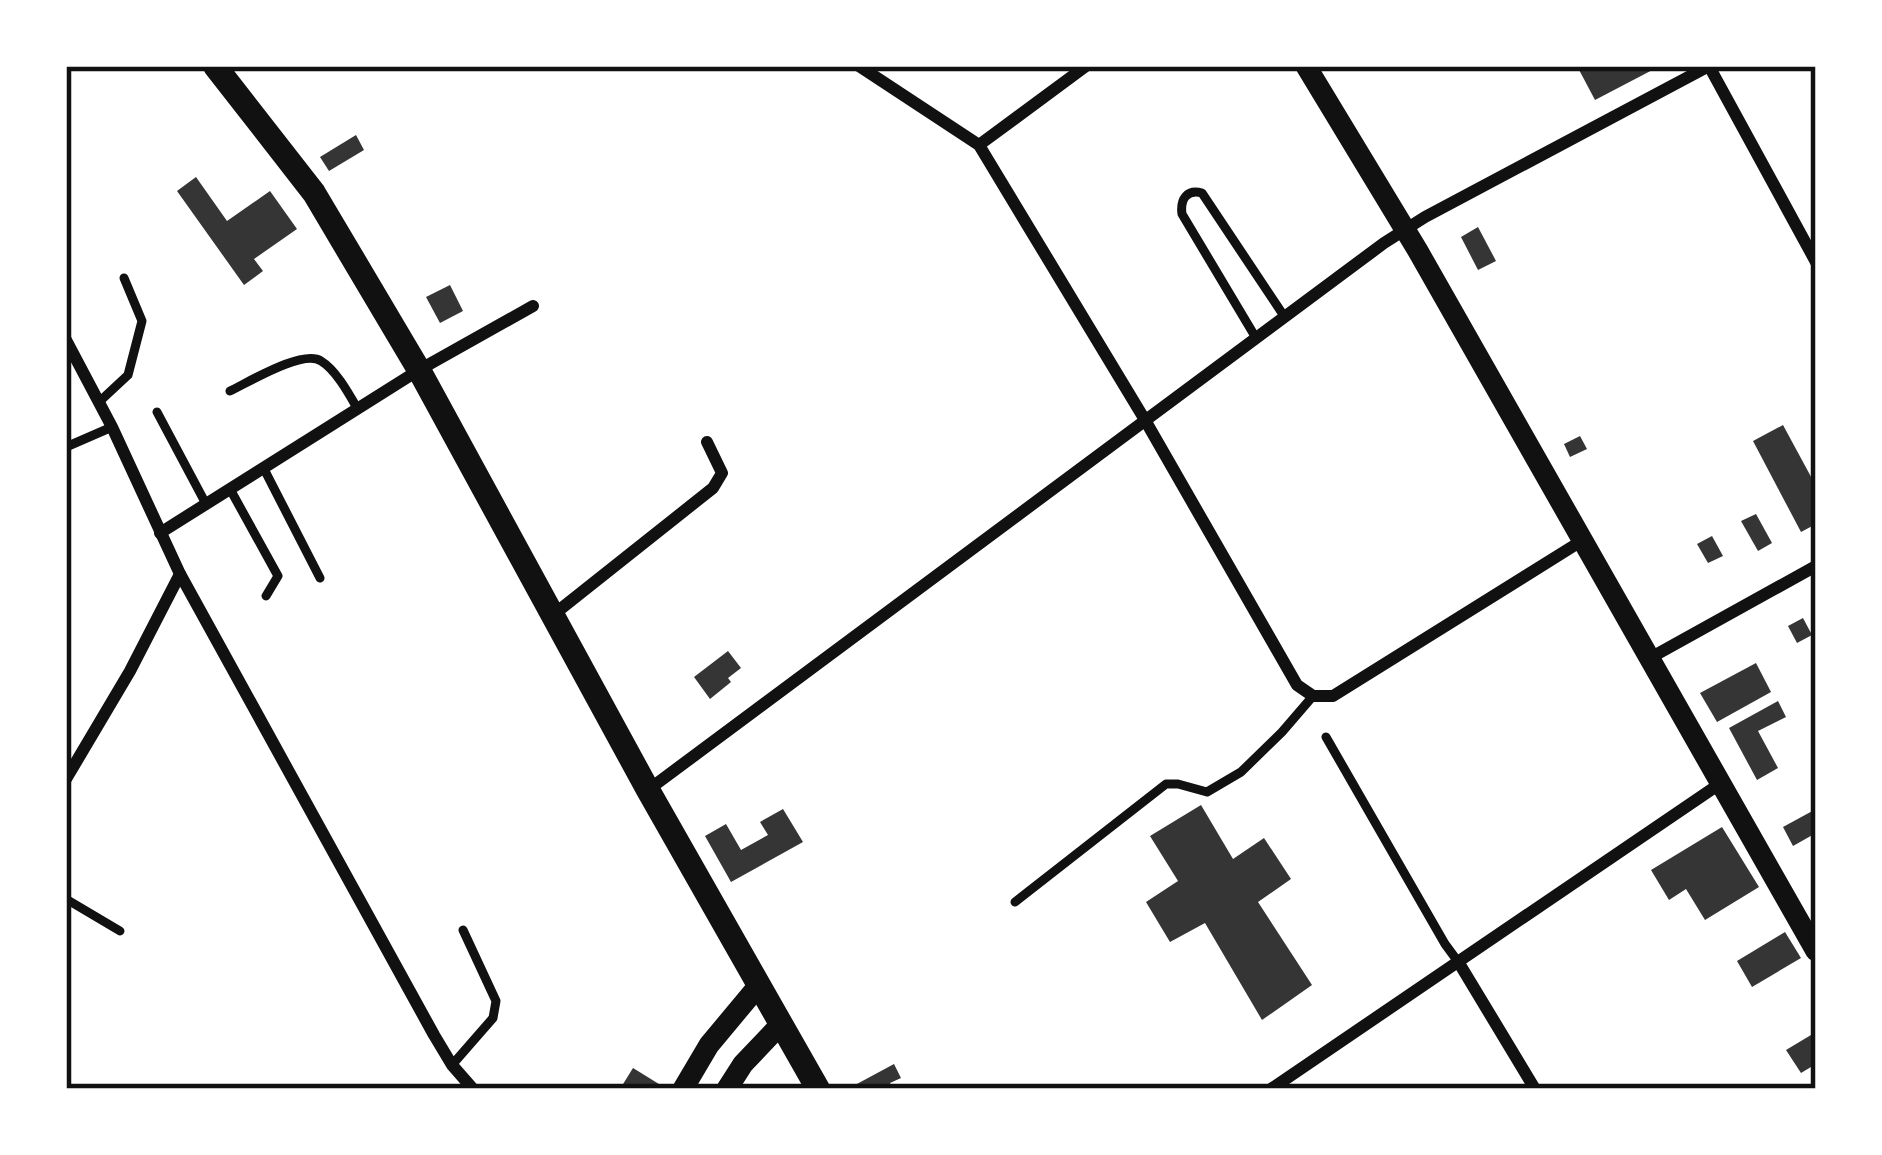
<svg xmlns="http://www.w3.org/2000/svg" width="1882" height="1155" font-family="Raleway,sans-serif">
  <style>
    .building { fill: #353535 }
    .lines { fill: none; stroke-linecap: round; stroke-linejoin: round }
    .service { stroke: #111; stroke-width: 9 }
    .minor { stroke: #111; stroke-width: 12 }
    .tertiary { stroke: #111; stroke-width: 21 }
    .secondary { stroke: #111; stroke-width: 24 }
    .neatline { fill: none; stroke: #111; stroke-width: 4.5 }
  </style>
  <rect width="100%" height="100%" fill="#fff"/>
  <g class="building">
    <path d="M1577,66H1660L1595,100Z"/>
    <path d="M356,135L364,150L329,171L320,157Z"/>
    <path d="M196,177L227,221L270,191L297,229L254,259L263,271L244,285L177,191Z"/>
    <path d="M1478,227L1496,261L1478,270L1461,237Z"/>
    <path d="M450,285L463,311L440,323L426,297Z"/>
    <path d="M1783,425L1816,486V524L1801,532L1753,441Z"/>
    <path d="M1580,436L1587,449L1570,457L1564,444Z"/>
    <path d="M1756,514L1772,543L1758,551L1741,521Z"/>
    <path d="M1712,536L1723,556L1708,563L1697,544Z"/>
    <path d="M1803,618L1812,635L1797,643L1788,626Z"/>
    <path d="M728,651L741,668L728,678L731,682L710,699L694,677Z"/>
    <path d="M1756,663L1771,692L1717,722L1700,693Z"/>
    <path d="M1778,701L1786,717L1758,731L1778,768L1757,780L1729,728Z"/>
    <path d="M1201,805L1233,859L1264,838L1291,879L1258,902L1312,985L1262,1020L1205,923L1170,942L1146,902L1178,881L1150,836Z"/>
    <path d="M783,809L803,842L731,882L705,836L726,824L741,850L768,835L760,822Z"/>
    <path d="M1816,809V833L1793,846L1783,827Z"/>
    <path d="M1722,827L1759,887L1705,920L1686,889L1669,900L1651,870Z"/>
    <path d="M1785,932L1801,958L1752,987L1737,961Z"/>
    <path d="M1816,1032V1064L1801,1073L1786,1050Z"/>
    <path d="M894,1064L901,1078L890,1083L893,1089H857L855,1085Z"/>
    <path d="M633,1068L667,1089H620Z"/>
  </g>
  <g class="lines">
    <g class="service">
      <path d="M1256,338L1182,214C1180,199 1187,189 1202,193L1284,316"/>
      <path d="M230,391C249,382 303,349 321,361C336,370 349,394 357,408"/>
      <path d="M99,402L128,375L142,321L124,278"/>
      <path d="M157,412L206,504"/>
      <path d="M66,447L112,427"/>
      <path d="M263,467L320,578"/>
      <path d="M230,489L278,576L266,596"/>
      <path d="M1326,737L1445,944L1459,963"/>
      <path d="M66,899L120,931"/>
      <path d="M1015,902L1166,784H1178L1207,792L1241,772L1282,732L1313,696"/>
      <path d="M452,1065L493,1018L496,1001L463,930"/>
    </g>
    <g class="minor">
      <path d="M859,66L979,145L1145,420L1297,685L1313,696H1333L1583,540"/>
      <path d="M1709,66L1816,262"/>
      <path d="M979,145L1086,66"/>
      <path d="M66,340L112,427L180,574L434,1035L452,1065L473,1089"/>
      <path d="M160,533L419,370L533,306"/>
      <path d="M553,615L713,488L722,473L707,442"/>
      <path d="M1650,658L1816,566"/>
      <path d="M66,779L130,671L180,574"/>
      <path d="M648,790L1384,243L1425,217L1709,66"/>
      <path d="M1459,963L1535,1089"/>
      <path d="M1271,1089L1721,783"/>
    </g>
    <g class="tertiary">
      <path d="M1306,66L1418,251L1816,951"/>
      <path d="M683,1089L709,1045L759,985"/>
      <path d="M727,1089L743,1064L781,1024"/>
    </g>
    <path class="secondary" d="M215,66L314,193L419,370L648,790L818,1089"/>
  </g>
  <rect width="1882" height="1155" fill="none" stroke="#ffffff" stroke-width="138"/>
  <rect x="69" y="69" width="1744" height="1017" class="neatline"/>
</svg>
